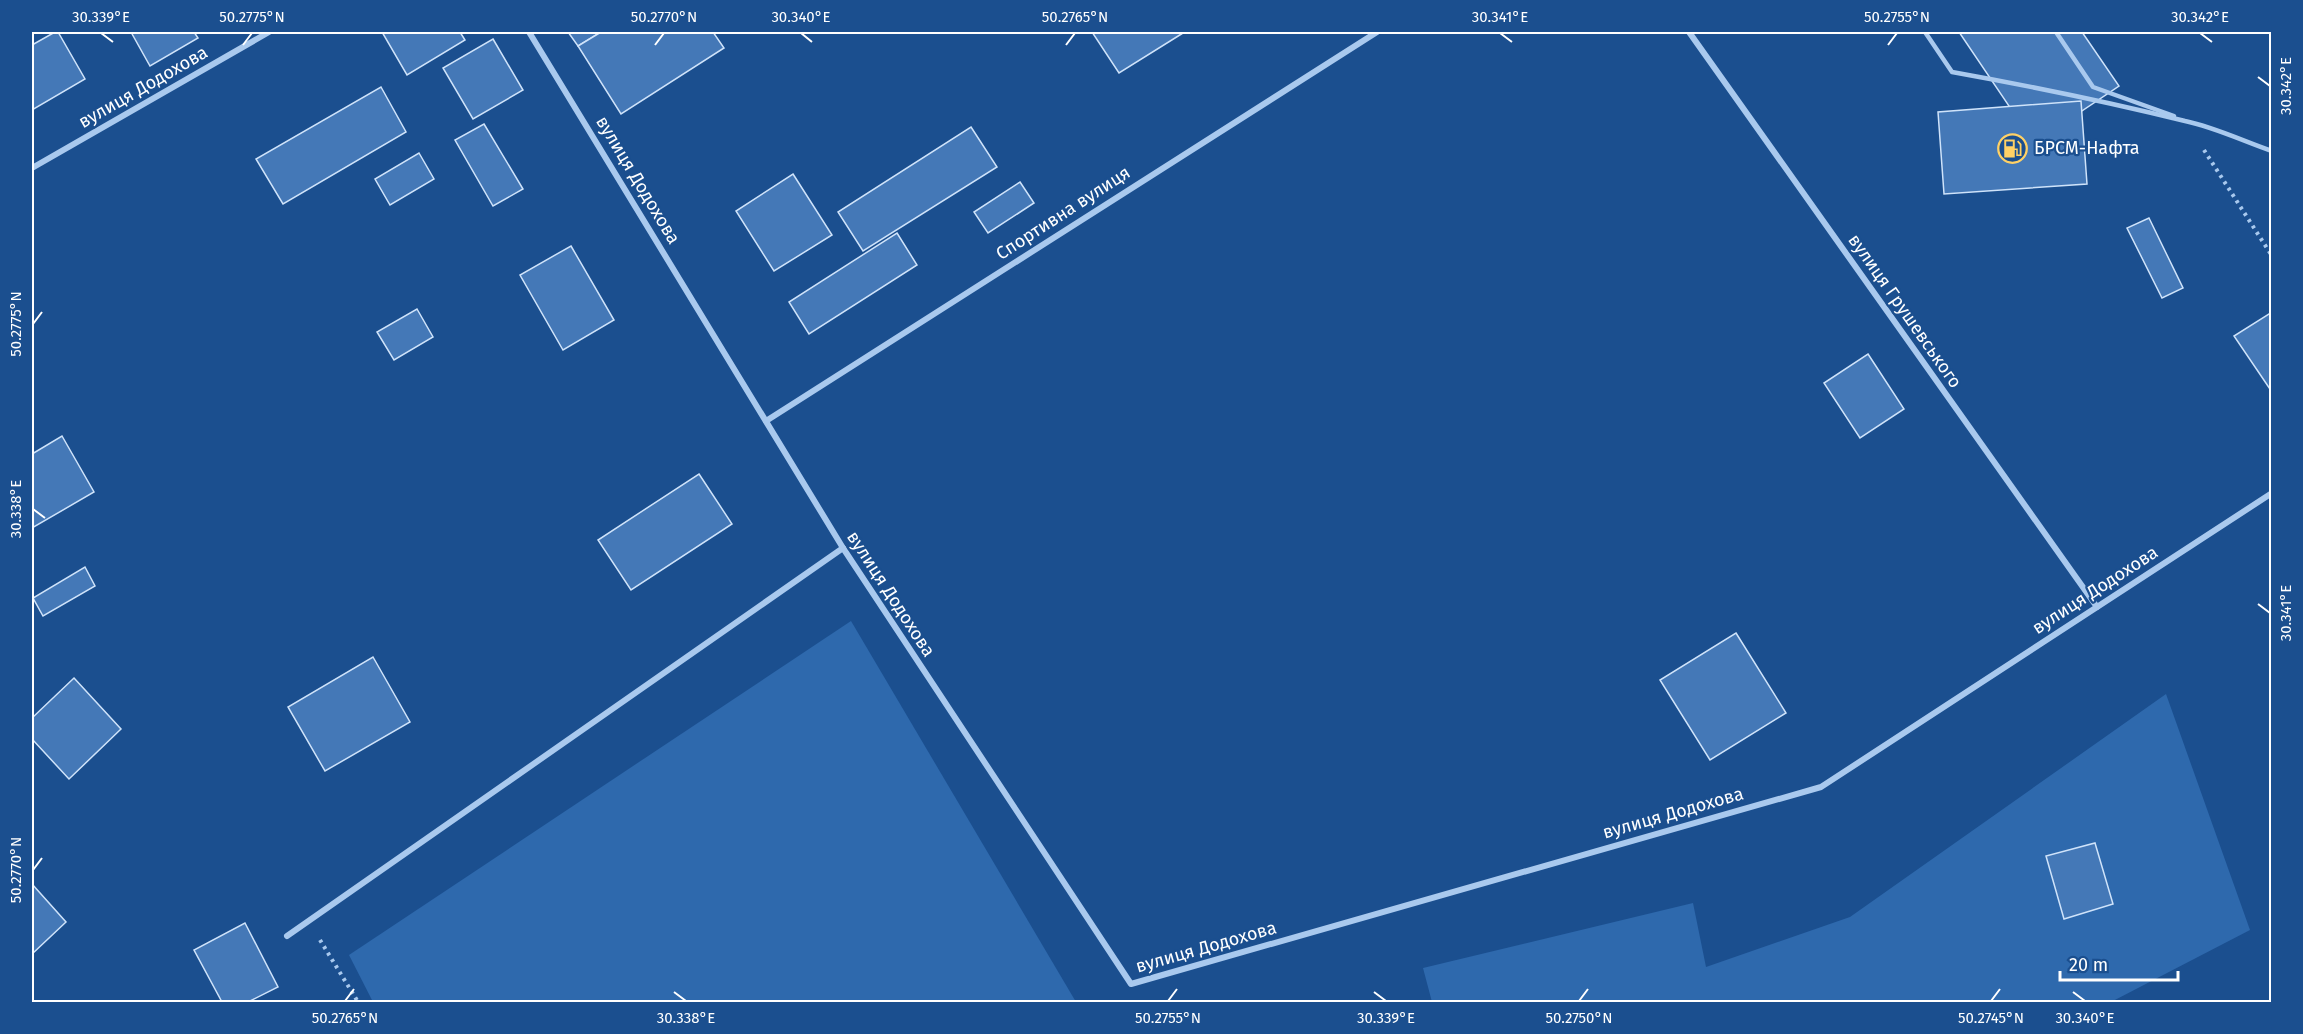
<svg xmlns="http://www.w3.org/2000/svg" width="2303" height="1034" font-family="'Fira Sans',sans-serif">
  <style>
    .green { fill: #2e69ad }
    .building { fill: #4478b7; stroke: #cfe3fa; stroke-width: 1.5 }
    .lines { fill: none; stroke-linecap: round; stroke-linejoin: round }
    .path { stroke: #a9c9ee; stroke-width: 4; stroke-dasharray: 3 4.5; stroke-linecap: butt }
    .lane { stroke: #a9c9ee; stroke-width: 4.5 }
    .street { stroke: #a9c9ee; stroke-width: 6 }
    .ticks { fill: none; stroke: #fff; stroke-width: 2 }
    .labels { text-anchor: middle; stroke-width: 4.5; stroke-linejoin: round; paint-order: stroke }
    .street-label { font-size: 18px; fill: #fff; stroke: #1b4f8f }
    .poi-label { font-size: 18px; fill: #fff; stroke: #1b4f8f; text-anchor: start }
    .neatline { fill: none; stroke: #fff; stroke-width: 2 }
    .ticks-label { font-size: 15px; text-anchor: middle; fill: #fff }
  </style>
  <rect width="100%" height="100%" fill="#1b4f8f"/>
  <g class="green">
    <path d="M851,621L1076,1002H373L349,955Z"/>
    <path d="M2166,694L2250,930L2111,1002H1432L1423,968L1693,903L1706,967L1850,917Z"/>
  </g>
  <g class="building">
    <path d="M55,32H58L85,79L32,110V45Z"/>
    <path d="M131,32H194L198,38L150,66Z"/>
    <path d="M382,32H460L465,40L407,75Z"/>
    <path d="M568,32H601L578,46Z"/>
    <path d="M601,32H713L724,48L621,114L578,46Z"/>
    <path d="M1092,32H1182L1183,33L1119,73Z"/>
    <path d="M1959,32H2082L2119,86L2034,143Z"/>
    <path d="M493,39L523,90L473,119L443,68Z"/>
    <path d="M381,87L406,132L283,204L256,159Z"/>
    <path d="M2081,101L2087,184L1944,194L1938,112Z"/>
    <path d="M484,124L523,189L493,206L455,140Z"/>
    <path d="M971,127L997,167L863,251L838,212Z"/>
    <path d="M419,153L434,179L390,205L375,179Z"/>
    <path d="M793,174L832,235L774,271L736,211Z"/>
    <path d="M1020,182L1034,203L988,233L974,212Z"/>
    <path d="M2149,218L2183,288L2162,298L2127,228Z"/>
    <path d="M897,233L917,265L809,334L789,302Z"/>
    <path d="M571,246L614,320L563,350L520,275Z"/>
    <path d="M417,309L433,337L394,360L377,332Z"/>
    <path d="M2272,312V392L2234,336Z"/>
    <path d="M1868,354L1904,409L1860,438L1824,383Z"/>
    <path d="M62,436L94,492L32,528V454Z"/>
    <path d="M699,474L732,524L631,590L598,540Z"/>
    <path d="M85,567L95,586L43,616L33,598Z"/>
    <path d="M1736,633L1786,713L1710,760L1660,680Z"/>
    <path d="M373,657L410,722L325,771L288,707Z"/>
    <path d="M74,678L121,729L69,779L32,739V718Z"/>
    <path d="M2095,843L2113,904L2064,919L2046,856Z"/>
    <path d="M32,884L66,922L32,954Z"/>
    <path d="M245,923L278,987L248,1002H222L194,950Z"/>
  </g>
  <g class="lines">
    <g class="path">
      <path d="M2204,150L2272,256"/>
      <path d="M320,940L358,1002"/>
    </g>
    <g class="lane">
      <path d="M1925,32L1952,72C2030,86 2108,102 2185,121C2214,127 2243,141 2272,151"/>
      <path d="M2056,32L2093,87L2174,116"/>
    </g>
    <g class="street">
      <path d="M529,32L843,548L1131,984L1821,787L2272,493"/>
      <path d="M1689,32L2097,607"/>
      <path d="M32,168L269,32"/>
      <path d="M766,421L1377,32"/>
      <path d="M287,936L843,548"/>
    </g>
  </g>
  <path class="ticks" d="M101,33L113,42M801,33L812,42M1500,33L1512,42M2200,33L2212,42M243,45L252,33M655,45L664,33M1066,45L1075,33M1888,45L1897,33M2258,77L2270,86M33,324L42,312M33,509L45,518M2258,604L2270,613M33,870L42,858M674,992L686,1001M1374,992L1386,1001M2073,992L2085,1001M345,1001L354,989M1168,1001L1177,989M1579,1001L1588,989M1991,1001L2000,989"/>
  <defs>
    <symbol id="fuel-ring" viewBox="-11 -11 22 22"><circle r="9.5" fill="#1b4f8f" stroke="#ffd166" stroke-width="1.5"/><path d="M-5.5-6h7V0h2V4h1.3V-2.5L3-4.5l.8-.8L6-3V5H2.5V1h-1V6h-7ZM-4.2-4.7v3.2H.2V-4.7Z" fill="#ffd166"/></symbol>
  </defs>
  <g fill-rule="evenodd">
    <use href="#fuel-ring" x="1996" y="132" width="33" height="33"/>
  </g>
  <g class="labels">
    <g class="street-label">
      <text transform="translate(143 87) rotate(-30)" y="6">вулиця Додохова</text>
      <text transform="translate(638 180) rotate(59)" y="6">вулиця Додохова</text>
      <text transform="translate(1063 213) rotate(-33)" y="6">Спортивна вулиця</text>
      <text transform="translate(1905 311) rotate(55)" y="6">вулиця Грушевського</text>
      <text transform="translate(2095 590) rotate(-33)" y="6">вулиця Додохова</text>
      <text transform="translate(891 594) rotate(57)" y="6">вулиця Додохова</text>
      <text transform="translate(1673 813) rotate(-16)" y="6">вулиця Додохова</text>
      <text transform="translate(1206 947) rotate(-16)" y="6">вулиця Додохова</text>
    </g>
    <g class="poi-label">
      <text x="2034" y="154">БРСМ-Нафта</text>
    </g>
  </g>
  <rect width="2303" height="1034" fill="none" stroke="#1b4f8f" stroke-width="66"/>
  <path d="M2060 971v9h118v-9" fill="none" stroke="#ffffff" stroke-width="3"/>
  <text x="2069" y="971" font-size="18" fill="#ffffff" stroke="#1b4f8f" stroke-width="4.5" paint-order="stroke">20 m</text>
  <rect x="33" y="33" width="2237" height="968" class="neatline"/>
  <g class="ticks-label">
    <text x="101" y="22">30.339°E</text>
    <text x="252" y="22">50.2775°N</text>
    <text x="664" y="22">50.2770°N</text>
    <text x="801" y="22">30.340°E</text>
    <text x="1075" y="22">50.2765°N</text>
    <text x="1500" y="22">30.341°E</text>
    <text x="1897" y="22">50.2755°N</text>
    <text x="2200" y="22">30.342°E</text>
    <text transform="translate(2286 86) rotate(-90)" y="5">30.342°E</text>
    <text transform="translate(16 324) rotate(-90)" y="5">50.2775°N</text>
    <text transform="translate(16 509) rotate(-90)" y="5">30.338°E</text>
    <text transform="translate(2286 613) rotate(-90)" y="5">30.341°E</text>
    <text transform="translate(16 870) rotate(-90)" y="5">50.2770°N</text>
    <text x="345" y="1023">50.2765°N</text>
    <text x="686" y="1023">30.338°E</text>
    <text x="1168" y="1023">50.2755°N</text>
    <text x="1386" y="1023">30.339°E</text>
    <text x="1579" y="1023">50.2750°N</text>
    <text x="1991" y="1023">50.2745°N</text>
    <text x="2085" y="1023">30.340°E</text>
  </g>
</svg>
